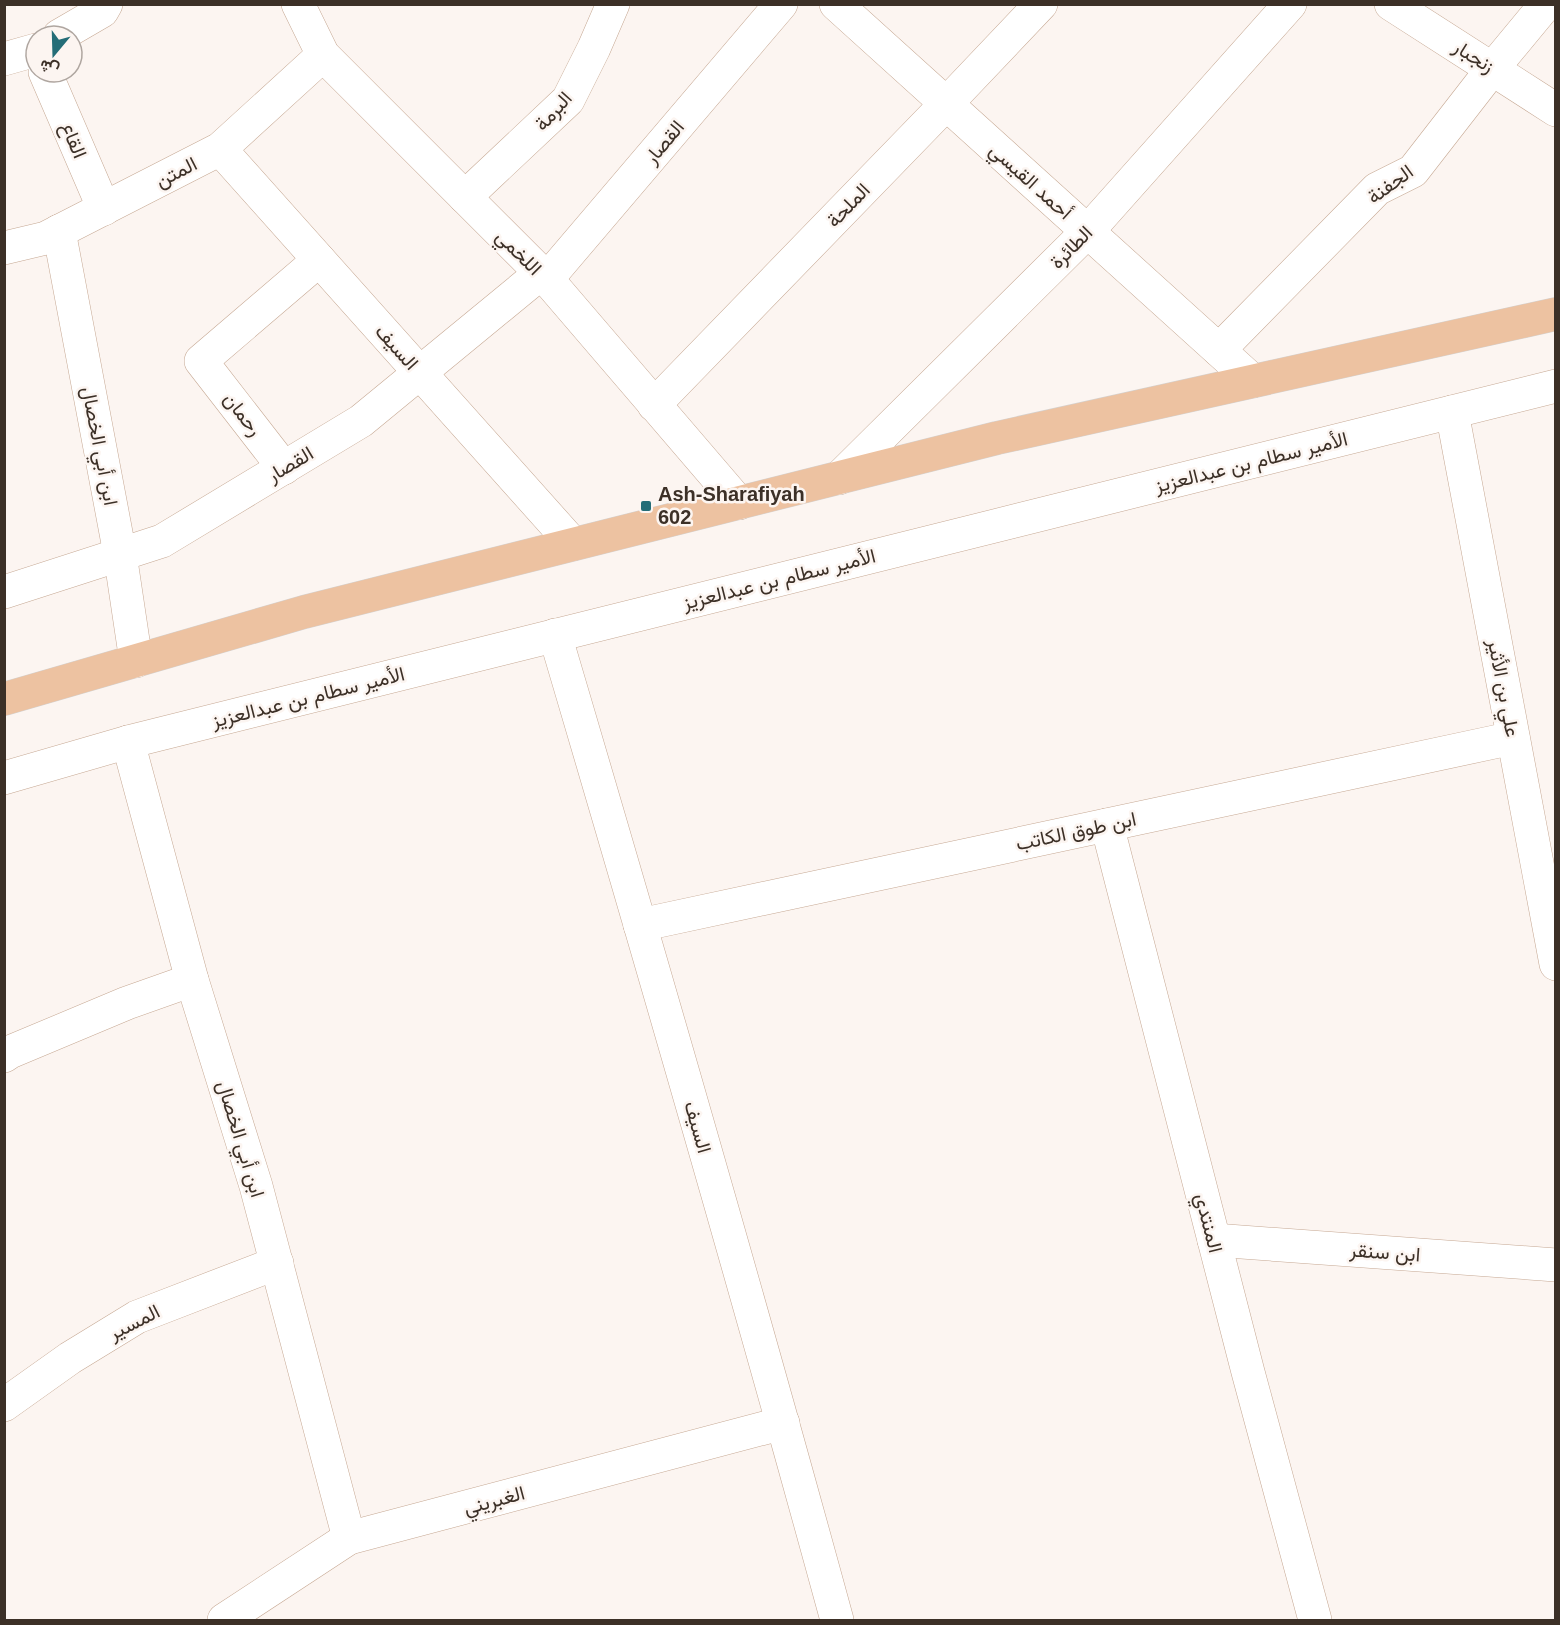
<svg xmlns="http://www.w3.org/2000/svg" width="1560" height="1625" font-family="Helvetica,Vazirmatn,sans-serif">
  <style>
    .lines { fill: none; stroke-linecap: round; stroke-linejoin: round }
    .street-casing { stroke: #c6a893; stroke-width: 34 }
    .primary-casing { stroke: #d4d1cf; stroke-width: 34 }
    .street { stroke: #fff; stroke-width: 33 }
    .primary { stroke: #edc2a1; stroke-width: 33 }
    .poi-dot { fill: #246d77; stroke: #fcf5f1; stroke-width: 2 }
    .labels { text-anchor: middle; stroke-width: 5; stroke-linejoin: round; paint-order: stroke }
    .street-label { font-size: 20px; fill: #3c3027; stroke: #fcf5f1 }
    .poi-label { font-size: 20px; font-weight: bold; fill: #3c3027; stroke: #fcf5f1; text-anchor: start }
  </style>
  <rect width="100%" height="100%" fill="#fcf5f1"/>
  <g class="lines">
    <defs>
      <g id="street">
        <path d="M298,4L323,55L547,279L739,503"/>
        <path d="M836,4L1253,381"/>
        <path d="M1391,4L1556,110"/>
        <path d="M59,36L102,11L106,4"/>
        <path d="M4,59L36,50"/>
        <path d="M45,72L104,209"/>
        <path d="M220,149L573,544"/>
        <path d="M465,197L568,100L594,48L613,4"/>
        <path d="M59,231L120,554L136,661"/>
        <path d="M4,248L46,238L220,149L323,55"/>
        <path d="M547,279L781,4"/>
        <path d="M1219,350L1377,189L1413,171L1493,68L1546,4"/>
        <path d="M654,405L946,104L1041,4"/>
        <path d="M1452,412L1556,964"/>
        <path d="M284,468L201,361L319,260"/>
        <path d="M839,478L1087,232L1290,4"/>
        <path d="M4,592L162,541L361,421L541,273"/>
        <path d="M555,635C652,963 747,1291 837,1620"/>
        <path d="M128,742L192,980L256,1186L349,1538"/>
        <path d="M4,778L128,742L1556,386"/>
        <path d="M1107,825L1248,1372L1315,1620"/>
        <path d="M640,925L1513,738"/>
        <path d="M4,1056L10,1052L127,1003L192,980"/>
        <path d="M1214,1240L1556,1265"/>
        <path d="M4,1405L70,1358L137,1317L277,1263"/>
        <path d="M224,1620L349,1538L783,1423"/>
      </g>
      <path id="primary" d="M4,699L304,612L997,438L1556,314"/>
    </defs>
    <use href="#street" class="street-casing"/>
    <use href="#primary" class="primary-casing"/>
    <use href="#street" class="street"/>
    <use href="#primary" class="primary"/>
  </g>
  <rect class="poi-dot" x="640" y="500" width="12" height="12" rx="3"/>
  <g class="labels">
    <g class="street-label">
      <text transform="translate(1474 56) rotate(32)" y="7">زنجبار</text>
      <text transform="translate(553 111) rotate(-48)" y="7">البرمة</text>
      <text transform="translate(74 140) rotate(67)" y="7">القاع</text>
      <text transform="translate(664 142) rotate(-50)" y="7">القصار</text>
      <text transform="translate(176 172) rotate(-27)" y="7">المتن</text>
      <text transform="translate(1031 181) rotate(42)" y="7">أحمد القيسي</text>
      <text transform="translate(1390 184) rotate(-36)" y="7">الجفنة</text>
      <text transform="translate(848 205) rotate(-46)" y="7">الملحة</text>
      <text transform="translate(1071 247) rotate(-45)" y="7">الطائرة</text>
      <text transform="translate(519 252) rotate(45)" y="7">اللخمي</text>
      <text transform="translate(397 347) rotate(48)" y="7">السيف</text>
      <text transform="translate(243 414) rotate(52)" y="7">رحمان</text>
      <text transform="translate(100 446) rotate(79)" y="7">ابن أبي الخصال</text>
      <text transform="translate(1251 462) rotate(-14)" y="7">الأمير سطام بن عبدالعزيز</text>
      <text transform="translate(290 464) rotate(-31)" y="7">القصار</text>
      <text transform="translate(779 579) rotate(-14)" y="7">الأمير سطام بن عبدالعزيز</text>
      <text transform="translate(1504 688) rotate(79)" y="7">علي بن الأثير</text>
      <text transform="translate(308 697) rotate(-14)" y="7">الأمير سطام بن عبدالعزيز</text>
      <text transform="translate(1076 831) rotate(-12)" y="7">ابن طوق الكاتب</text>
      <text transform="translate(698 1127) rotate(74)" y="7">السيف</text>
      <text transform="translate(241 1139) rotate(73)" y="7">ابن أبي الخصال</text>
      <text transform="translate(1209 1223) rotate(76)" y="7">المنتدي</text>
      <text transform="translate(1385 1252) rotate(4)" y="7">ابن سنقر</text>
      <text transform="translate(134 1322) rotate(-27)" y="7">المسير</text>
      <text transform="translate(494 1500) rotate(-15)" y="7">الغبريني</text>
    </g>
    <g class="poi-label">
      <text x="658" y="501">Ash-Sharafiyah<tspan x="658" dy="23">602</tspan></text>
    </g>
  </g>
  <rect width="1560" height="1625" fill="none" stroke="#3c3027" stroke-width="12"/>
  <g transform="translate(54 54) rotate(199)"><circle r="28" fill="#fcf5f1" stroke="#afa6a0" stroke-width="1.5"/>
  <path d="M0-4.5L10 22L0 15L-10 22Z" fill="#246d77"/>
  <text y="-9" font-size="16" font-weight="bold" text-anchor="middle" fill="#3c3027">ش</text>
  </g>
</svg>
